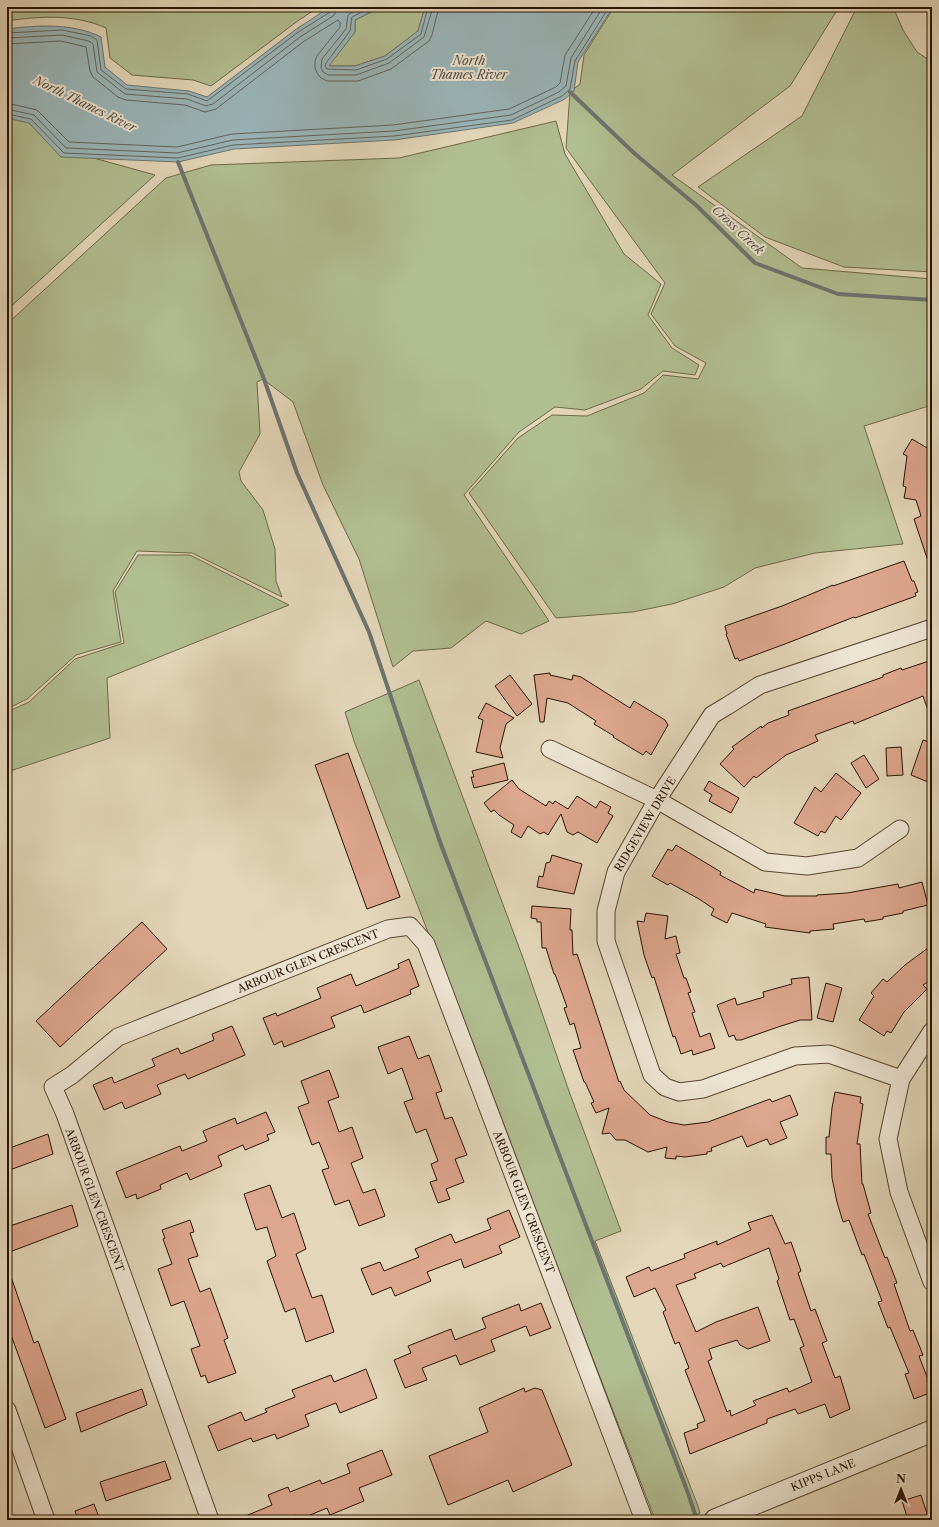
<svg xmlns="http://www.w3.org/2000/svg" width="939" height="1527" font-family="'Libre Caslon Text',serif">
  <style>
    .green { fill: #b1be91; stroke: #6c6848 }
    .water { fill: #9ab6ba; stroke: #6c7470 }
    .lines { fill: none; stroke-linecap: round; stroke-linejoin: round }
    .shore { stroke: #61645d; stroke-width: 1 }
    .stream { stroke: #6c7470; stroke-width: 4 }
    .building { fill: #dda68e; stroke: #281200; fill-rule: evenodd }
    .minor-casing { stroke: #57432e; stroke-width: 19 }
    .tertiary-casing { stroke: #57432e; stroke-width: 23 }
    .minor { stroke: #ede4d2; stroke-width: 17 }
    .tertiary { stroke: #ede4d2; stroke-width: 21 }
    .labels { text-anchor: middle; stroke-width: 4; stroke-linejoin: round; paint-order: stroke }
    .street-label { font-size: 11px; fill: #281200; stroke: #ede4d2 }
    .water-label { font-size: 12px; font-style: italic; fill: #504b41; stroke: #ede4d2 }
  </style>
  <rect width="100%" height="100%" fill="#e3d6b9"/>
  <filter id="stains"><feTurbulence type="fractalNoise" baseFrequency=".005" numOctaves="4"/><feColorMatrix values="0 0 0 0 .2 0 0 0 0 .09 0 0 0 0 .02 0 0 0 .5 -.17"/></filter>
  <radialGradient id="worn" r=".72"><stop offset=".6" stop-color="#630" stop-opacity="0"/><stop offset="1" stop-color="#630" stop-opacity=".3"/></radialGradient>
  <g class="green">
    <path d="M7,7H319L299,20L211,86L193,80L132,75L110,58L106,28C75,14 40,16 7,21Z"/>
    <path d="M388,7H425L418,31L385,56L355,66H328L355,32V20L379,8Z"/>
    <path d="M614,7H839L790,86L672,175L802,268L932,279V405L864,426L903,544L815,553L755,568L724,587L672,604L633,612L556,618L469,493L518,438L552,415L587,416L644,393L663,375L698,379L706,363L675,346L651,314L665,283L566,148L570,92L580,84L584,55Z"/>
    <path d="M857,7H893L903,30L917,52L932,62V272L844,267L765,237L698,187L802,116Z"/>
    <path d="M7,110L33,116L65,150L155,175L7,310Z"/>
    <path d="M556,121L565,154L624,254L661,284L648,315L672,348L699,365L695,375L663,371L641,389L585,410L555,407L519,432L464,495L549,621L521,634L486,621L451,648L413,651L393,667L359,559L323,485L293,402L263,379L257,382L260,434L239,472L241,481L263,510L275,549L276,581L282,597L192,553L137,551L113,591L121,642L76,655L27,699L7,709V324L166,178L211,165L399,158Z"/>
    <path d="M138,555H190L289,605L107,678L110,738L7,772V712L29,702L75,659L124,643L115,592Z"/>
    <path d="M419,680L523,958L570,1094L621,1231L595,1241L698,1506L700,1513L684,1520H659L653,1514L354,741L345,712Z"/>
  </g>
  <path class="water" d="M330,7H388L379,8L355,20V32L329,66H355L385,56L418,31L425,7H613L578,62L574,91L565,99L513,123L394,140L234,149L178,162L61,157L29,123L7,118V29C38,25 73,23 101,37L105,67L127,85L189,91L207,97L295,30Z"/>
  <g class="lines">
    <g class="shore">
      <path d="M361,7L348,15L346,29L322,59L321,68L323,72L328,75H356L389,63L424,37L433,7"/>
      <path d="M372,7L352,17L350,31L326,63L325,66L327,69L356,70L387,59L421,34L428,7"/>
      <path d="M7,33L62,30L91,36L97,40L101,70L126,89L188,94L207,101L297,33L330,12L332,7"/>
      <path d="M7,38L62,35L89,41L93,44L97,72L125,94L187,99L206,106L213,104L300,37L333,16L336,12L337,7"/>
      <path d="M7,44L61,41L86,47L90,71L93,77L118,97L126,100L185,105L205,112L216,109L303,42L338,20L340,22V27L317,56L315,61V68L317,73L321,78L327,81H358L391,69L429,41L432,35L439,7"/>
      <path d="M7,103L37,110L69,142L177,147L232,134L393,125L509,109L556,87L560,83L565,55L596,7"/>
      <path d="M7,109L34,115L66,148L177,153L233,140L394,131L511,115L559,92L566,86L571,58L603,7"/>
      <path d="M7,114L31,119L64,153L178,158L233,145L394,136L512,120L562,96L570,89L575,61L609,7"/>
    </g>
    <g class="stream">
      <path d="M570,92L634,153L697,206L755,263L838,294L932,300"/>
      <path d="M178,162L264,379L297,473L369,632L440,842L688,1493L697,1520"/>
    </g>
  </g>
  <g class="building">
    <path d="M912,439L932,451V486L929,508L932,507V564H929L914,519L921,516L916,500L904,498L906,487L903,486L907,456L903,454Z"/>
    <path d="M904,561L912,581H914L918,592L915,593L916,596L855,618L854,617L785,644L739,661L738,658L735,659L726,634H727L725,626L782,606L833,585V586Z"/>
    <path d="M932,660V716H930L923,696L854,724L853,721L815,735L818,741L786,755L756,778L754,776L744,787L720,764L734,749L732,747L761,726L762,728L768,723L789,715L788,711L883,677V675L901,668L902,670Z"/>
    <path d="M550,673V675L572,680L573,675L581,677L630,708L634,701L665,720L668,725L651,755L646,751L643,755L613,737L614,736L594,724L596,721L568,703L547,698L544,722H540L534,675Z"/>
    <path d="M510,675L532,704L517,716L495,686Z"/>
    <path d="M486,703L514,718L506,724L500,748L503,758L476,752L483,720L478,718Z"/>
    <path d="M923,740L932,743V770L928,782L911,775Z"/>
    <path d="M901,747L903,775L887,776L886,748Z"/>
    <path d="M348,753L400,897L367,909L315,765Z"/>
    <path d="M864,755L879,779L866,788L851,763Z"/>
    <path d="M504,763L508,780L474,788L471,777H474L472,771Z"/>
    <path d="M836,773L861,793L841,820L836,816L825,833L821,831L818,836L794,823L815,787L821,792Z"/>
    <path d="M512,780L519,789L546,806L549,801L553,804L555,801L568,809L577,796L596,808L600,801L611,807L608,813L613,816L597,843L578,832L573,835L567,832L561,814L548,835L544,832L540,834L528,826L521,838L511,832L514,825L499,815L494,810L491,812L484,803Z"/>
    <path d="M709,781L739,798L731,813L709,801L712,795L704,790Z"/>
    <path d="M676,845L721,872L720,875L754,893L755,889L785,896H817V895L847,893L898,884L899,888L922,882L928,905L903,911V913L883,917V919L865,922L864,919L833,924L834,929L810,931V933L765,927L766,924L732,913L727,923L711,915L714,909L699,899L670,883L668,885L652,876L668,849L672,851Z"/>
    <path d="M552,855L582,864L574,894L537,887L539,876L543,877L546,863L550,862Z"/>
    <path d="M532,906L571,909L570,930H572L573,955L577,954L619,1082L620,1081L624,1090L650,1115L668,1122L684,1125L708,1122L770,1099L772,1102L790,1095L798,1115L780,1122L787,1138L770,1145L767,1139L747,1147L742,1136L711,1148L712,1151L707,1152V1154L685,1157L676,1156V1159L665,1158L667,1147L648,1152L625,1140H616L610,1133L602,1134L609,1108L596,1113L591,1103L594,1102L585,1082H584L573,1050L581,1048L574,1023L570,1025L564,1008L567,1007L555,974H554L546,948H542L541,922H537V919L531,918Z"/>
    <path d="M646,913L668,916L665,939L676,936L680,953L676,954L684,978H686L691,992L688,993L695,1012L692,1013L700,1037L710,1033L715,1048L693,1055L692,1050L681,1054L675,1036L673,1037L654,977L652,978L644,955L637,921L644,922Z"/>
    <path d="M142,922L167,949L60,1047L36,1021Z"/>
    <path d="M932,945V979L923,985L927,989L904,1012L891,1033L887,1031L884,1036L859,1020L874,996L871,993L883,979L887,982L905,965Z"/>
    <path d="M409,959L419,986L410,990L411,994L364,1013L361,1005L331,1017L335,1027L284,1047L282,1041L274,1045L263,1018L276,1013L277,1016L321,998L317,988L351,974L356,986L399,968L398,964Z"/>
    <path d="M809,977L812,1020H800L778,1027L741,1040H736L734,1035L729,1037L717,1005L735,998L737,1005L764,997L763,992L792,984L791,979Z"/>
    <path d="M826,983L842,988L833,1022L817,1018Z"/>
    <path d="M232,1026L245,1055L188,1079L185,1074L157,1085L161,1094L125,1109L122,1102L104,1110L93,1085L112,1077L114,1083L155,1066L152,1059L178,1048L181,1054L214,1040L212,1034Z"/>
    <path d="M409,1036L418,1059L429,1055L442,1091L436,1093L445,1119L452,1117L467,1155L455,1159L464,1182L446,1189L450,1199L438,1203L430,1182L437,1180L431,1164L438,1161L426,1129L416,1133L404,1102L413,1099L402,1068L388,1074L378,1047Z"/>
    <path d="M329,1070L339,1097L328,1101L339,1132L352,1127L363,1158L351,1163L363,1193L375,1189L385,1216L359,1226L349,1200L335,1205L322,1170L329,1168L319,1142L312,1145L298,1107L309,1103L301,1081Z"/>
    <path d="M835,1092L861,1097L860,1103L863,1104L857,1144H860L862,1184H863L871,1213L868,1214L885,1258L887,1257L897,1283L894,1284L910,1331L913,1330L923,1355L919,1356L932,1390V1392L914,1399L905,1374L909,1373L890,1327L888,1328L878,1302L882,1301L864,1254L862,1255L849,1220L843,1222L837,1202L832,1178L831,1154H826V1137H829L832,1108Z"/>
    <path d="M266,1112L275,1132L267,1135L269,1140L245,1150L243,1145L218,1156L222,1166L190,1180L187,1173L160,1185L161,1189L137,1199L136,1194L126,1198L116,1172L180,1146L182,1151L207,1141L203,1131L235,1118L237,1124Z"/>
    <path d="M48,1134L53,1154L7,1171V1149Z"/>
    <path d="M270,1185L282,1218L294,1213L306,1249L296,1254L312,1298L322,1295L334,1332L306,1342L295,1308L285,1312L267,1261L276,1256L267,1227L256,1230L244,1194Z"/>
    <path d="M72,1205L78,1226L7,1253V1227Z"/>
    <path d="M509,1210L520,1237L499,1246L502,1253L464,1268L461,1259L427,1272L431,1281L395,1296L391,1287L372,1295L361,1269L380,1262L384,1271L419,1257L415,1249L451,1234L455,1243L491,1229L487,1219Z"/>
    <path d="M772,1215L785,1244L791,1242L801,1271L798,1273L811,1311L815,1309L827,1341L822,1343L835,1378L840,1376L850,1409L830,1418L825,1404L798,1414L795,1409L767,1419V1423L690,1454L684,1433L698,1428L697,1424L705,1421L685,1370L689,1368L679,1342L675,1344L663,1312L666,1310L655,1288L634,1297L626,1277L649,1267L651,1271L685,1258L684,1254L717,1241V1245L751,1230L748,1223ZM769,1248L779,1279L777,1281L790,1320L794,1319L804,1346L800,1348L812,1382L789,1392L787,1388L753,1401L756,1405L731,1416L730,1410L727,1412L708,1361L712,1359L709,1349L737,1340L740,1345L748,1349L770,1341L758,1307L716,1322L696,1332L676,1285L696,1278L694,1274L721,1263L723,1267Z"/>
    <path d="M190,1220L194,1232L190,1233L198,1256L188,1259L200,1292L210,1288L228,1338L224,1340L236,1373L208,1383L205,1375L201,1377L191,1349L200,1346L184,1301L171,1306L158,1269L172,1264L163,1239L165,1238L162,1230Z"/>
    <path d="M7,1271H9L34,1343L38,1341L66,1419L45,1428L7,1324Z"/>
    <path d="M541,1303L551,1328L530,1336L526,1326L491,1340L495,1351L460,1365L456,1355L422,1368L427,1380L405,1388L394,1360L411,1353L408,1346L451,1329L455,1340L486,1328L482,1318L519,1304L521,1311Z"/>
    <path d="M366,1369L377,1398L340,1413L336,1403L305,1415L309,1426L277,1439L275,1434L253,1442L251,1438L218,1451L208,1426L241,1412L245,1421L267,1412L265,1409L295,1397L292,1390L331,1375L334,1382Z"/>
    <path d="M524,1388L525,1392L535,1388L542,1390L572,1465L513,1492L508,1480L448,1505L429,1456L488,1432L479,1408Z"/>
    <path d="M142,1389L147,1405L81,1432L76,1413Z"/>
    <path d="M382,1450L392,1475L359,1488L364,1501L330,1515L327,1508L298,1520L296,1515L284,1520H236L272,1505L268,1495L288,1487L290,1492L320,1480L322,1484L350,1473L347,1464Z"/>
    <path d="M165,1461L171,1479L106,1501L100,1482Z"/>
    <path d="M921,1495L929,1520H908L902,1501Z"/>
    <path d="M94,1504L100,1520H78L75,1511Z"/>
  </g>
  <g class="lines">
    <defs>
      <g id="minor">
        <path d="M550,749L657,800L765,862L807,866L858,858L900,829"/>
        <path d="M932,1031L901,1079L888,1139L899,1192L932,1282"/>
        <path d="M901,1079L829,1054L795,1056L703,1089L679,1092L665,1087L652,1075L606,941V911L616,872L657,800L712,715L727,706L760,685L932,628"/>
        <path d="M7,1410L46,1520"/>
        <path d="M210,1520L65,1114L53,1087L72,1075L118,1037L388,929L410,926L426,944L644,1520"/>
      </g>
      <path id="tertiary" d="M715,1520L932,1431"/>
    </defs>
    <use href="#minor" class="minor-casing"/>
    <use href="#tertiary" class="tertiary-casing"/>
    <use href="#minor" class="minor"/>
    <use href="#tertiary" class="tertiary"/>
  </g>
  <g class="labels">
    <g class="street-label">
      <text transform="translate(645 824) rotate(-59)" y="4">RIDGEVIEW DRIVE</text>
      <text transform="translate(308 961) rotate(-22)" y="4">ARBOUR GLEN CRESCENT</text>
      <text transform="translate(95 1200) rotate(70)" y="4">ARBOUR GLEN CRESCENT</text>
      <text transform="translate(524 1202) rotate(69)" y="4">ARBOUR GLEN CRESCENT</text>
      <text transform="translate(823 1475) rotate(-22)" y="4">KIPPS LANE</text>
    </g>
    <g class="water-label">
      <text x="469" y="65">North<tspan x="469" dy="14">Thames River</tspan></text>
      <text transform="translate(85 104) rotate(26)" y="4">North Thames River</text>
      <text transform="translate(738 230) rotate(43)" y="4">Cross Creek</text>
    </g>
  </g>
  <rect width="939" height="1527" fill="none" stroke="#e3d6b9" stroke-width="24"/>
  <rect x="8" y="8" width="923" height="1511" fill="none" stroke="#281200" stroke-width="2"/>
  <rect x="12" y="12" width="915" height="1503" fill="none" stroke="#281200"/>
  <g transform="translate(901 1489)" stroke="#ede4d2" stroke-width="3" paint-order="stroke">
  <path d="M0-3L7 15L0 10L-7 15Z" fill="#281200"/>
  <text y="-6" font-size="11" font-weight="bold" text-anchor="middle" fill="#281200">N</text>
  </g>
  <rect width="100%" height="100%" filter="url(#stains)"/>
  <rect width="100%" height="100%" fill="url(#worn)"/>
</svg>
